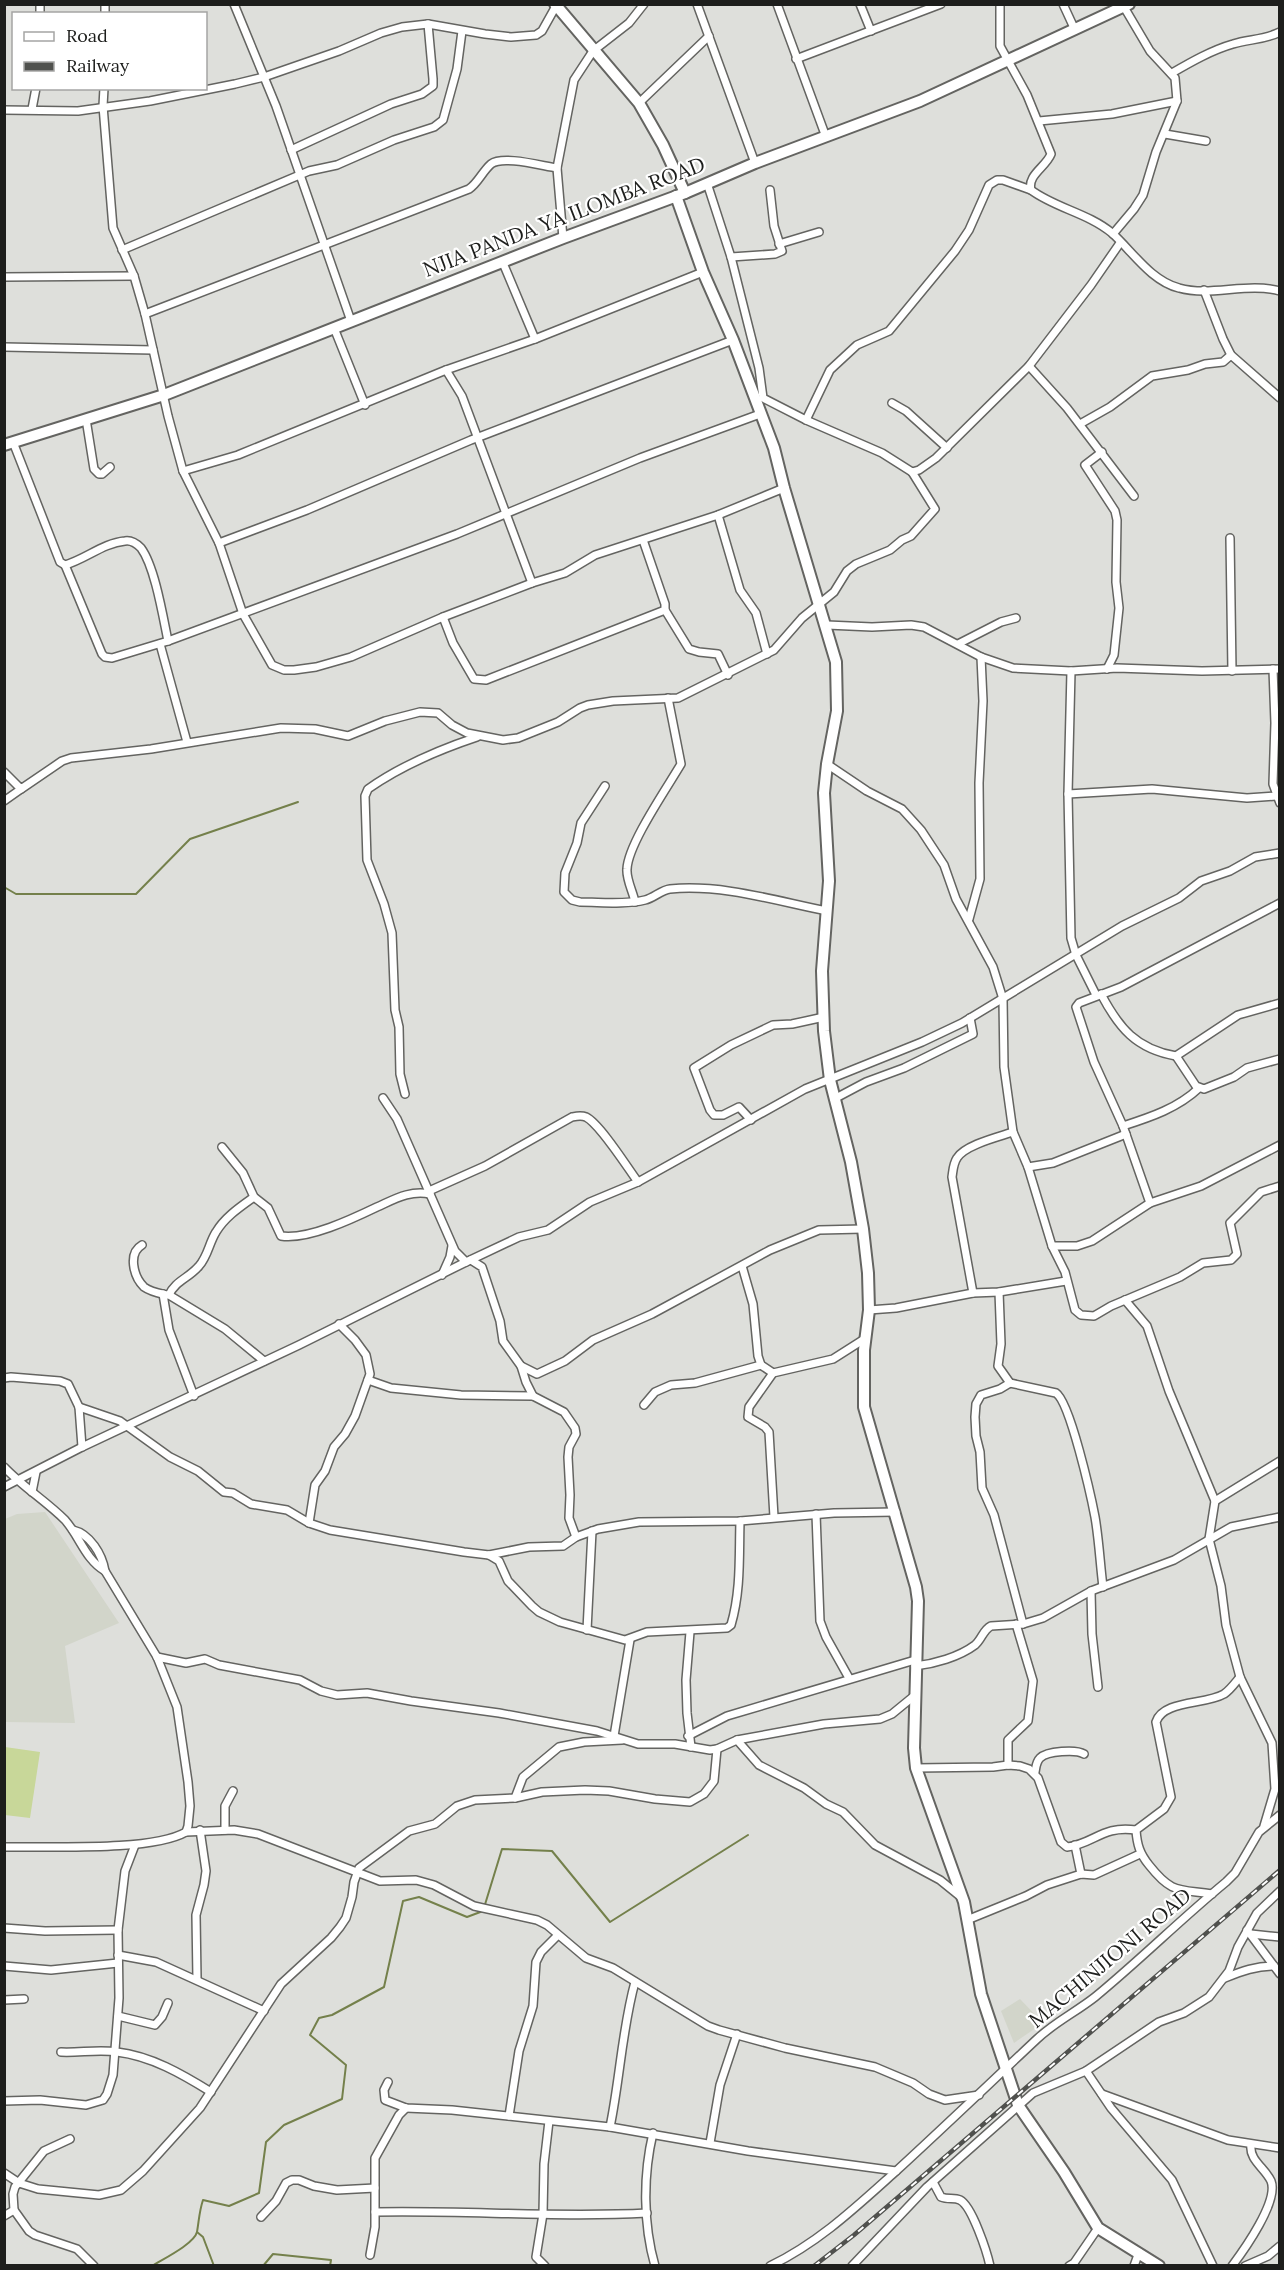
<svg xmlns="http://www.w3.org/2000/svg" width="1284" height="2270" font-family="Lora,serif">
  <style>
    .built { fill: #d2d5ca }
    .grass { fill: #c8d799 }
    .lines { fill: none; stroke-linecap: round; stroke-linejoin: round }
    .stream { stroke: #74804b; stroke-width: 2 }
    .street-casing { stroke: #646461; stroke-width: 10 }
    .secondary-casing { stroke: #646461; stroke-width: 14 }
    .street { stroke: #fff; stroke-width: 7 }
    .secondary { stroke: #fff; stroke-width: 10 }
    .rail-casing { stroke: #50514e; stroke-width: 4.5 }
    .rail { stroke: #fff; stroke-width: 2; stroke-dasharray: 7; stroke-linecap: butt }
    .labels { text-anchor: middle; stroke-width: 4.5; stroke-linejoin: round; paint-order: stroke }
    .street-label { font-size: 21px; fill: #1d1e1c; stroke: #fff }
  </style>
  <rect width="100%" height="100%" fill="#dedfdb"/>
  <g class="built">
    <path d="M45,1512L119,1623L65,1646L75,1723L5,1722V1519L17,1514Z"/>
    <path d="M1020,1999L1043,2023L1014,2043L1001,2011Z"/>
  </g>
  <path class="grass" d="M5,1747L40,1752L30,1818L5,1815Z"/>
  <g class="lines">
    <g class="stream">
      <path d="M4,887L16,894H136L190,839L298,802"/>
      <path d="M197,2232L203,2237L214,2266"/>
      <path d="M152,2266C163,2259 194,2244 197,2232C199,2221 199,2212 203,2200L229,2206L259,2193L266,2142L284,2125L342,2099L346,2065L310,2035L319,2018L332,2015L384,1987L403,1901L419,1897L467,1917L483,1911L502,1849L552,1851L610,1922L748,1835"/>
      <path d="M263,2266L273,2254L331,2260L330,2266"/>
    </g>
    <defs>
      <g id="street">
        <path d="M40,4V14"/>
        <path d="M234,4L276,106L351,321"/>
        <path d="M697,4L755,163"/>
        <path d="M777,4L826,137"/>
        <path d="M860,4L871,31"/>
        <path d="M1000,4V46L1027,95L1051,154C1046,167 1027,175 1031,190C1055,208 1088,213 1112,233C1132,251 1151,281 1179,288C1211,297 1247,282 1280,291"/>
        <path d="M1063,4L1075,30"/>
        <path d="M105,14V4"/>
        <path d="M796,59L941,4"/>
        <path d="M1172,73C1191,62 1212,50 1233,44C1249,39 1264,40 1280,32"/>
        <path d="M104,88L103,106L113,228L134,276L145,314L168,416L183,471L219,543L243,614L272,665L284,670H294L316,667L351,657L443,617L532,583L565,573L595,555L718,515L784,488"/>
        <path d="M639,103L709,36"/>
        <path d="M32,109L36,88"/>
        <path d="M4,110L78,111L150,101L235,84L264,77L339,51L381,33L402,27L428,24L485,34L511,37L536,35L542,31L556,6"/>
        <path d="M1039,121L1112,114L1177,101"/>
        <path d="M1165,134L1206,141"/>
        <path d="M291,150L391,104L422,94L433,86V79L428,24"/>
        <path d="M707,183L731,257L759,368L763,398L806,420L882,453L912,472L919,470L936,458L1029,366L1091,285L1120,243"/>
        <path d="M1113,234L1134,209L1143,195L1156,152L1177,101L1175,78L1150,51L1124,7"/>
        <path d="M563,238L557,168L574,80L593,51L629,23L644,4"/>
        <path d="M779,244L819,232"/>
        <path d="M122,250L309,171L337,165L394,140L434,127L443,120L457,69L462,31"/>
        <path d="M731,257L775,254L782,251L774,226L770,190"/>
        <path d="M503,263L535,339"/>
        <path d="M4,277L134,276"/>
        <path d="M1204,290L1223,339L1231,355L1280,398"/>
        <path d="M145,314L469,189C478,183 482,172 491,164C503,155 542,166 557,168"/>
        <path d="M334,328L365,405"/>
        <path d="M4,347L153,350"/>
        <path d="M1029,366L1067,408L1134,496"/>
        <path d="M446,370L462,396L532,583"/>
        <path d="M892,403L906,411L947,448"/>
        <path d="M86,419L94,469L99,474H102L110,467"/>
        <path d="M806,420L830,370L857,345L889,331L955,251L969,230L989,185L997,180H1003L1031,190"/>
        <path d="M1080,424L1110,407L1152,376L1188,370L1205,364L1223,362L1231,355"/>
        <path d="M13,442L60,562L65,565C86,559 103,543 125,541C131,540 137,544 141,548C155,567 163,617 168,641"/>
        <path d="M1102,452L1085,465L1115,511L1117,520L1116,582L1119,608L1114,655L1107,669"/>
        <path d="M183,471L238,455L446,370L535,339L703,272"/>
        <path d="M718,515L740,590L756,613L767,654"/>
        <path d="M1230,538L1232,671"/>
        <path d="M219,543L307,510L471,440L733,340"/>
        <path d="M65,565L102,654L105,657L112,658L168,641L457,534L640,458L760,414"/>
        <path d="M665,610L689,649L699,652L718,654L728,675"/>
        <path d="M443,617L453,643L474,679L486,680L665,610V604L643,540"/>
        <path d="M827,625L872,627L911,625L924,627L981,657L1013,668L1071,671L1117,668L1202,671L1280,669"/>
        <path d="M160,644L187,742"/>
        <path d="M958,644L1001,622L1016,618"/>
        <path d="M1273,669L1275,723L1273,784L1280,803"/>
        <path d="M1071,671L1068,794L1071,938L1076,955L1096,995"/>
        <path d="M827,764L867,791L902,809L921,830L944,865L956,899L993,967L1003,999L1004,1067L1013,1132L1028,1167L1052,1246L1065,1272L1075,1310L1081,1315L1094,1316L1111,1306L1180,1277L1203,1263L1231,1260L1237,1254L1230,1223L1261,1192L1280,1186"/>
        <path d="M4,772L21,789L62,761L71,758L151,749L281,728L315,729L348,736L385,721L420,712L438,713L452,725L467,733L503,740L518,738L558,722L580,708L588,705L613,701L678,698L774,650L802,618L834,592L847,571L856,564L890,550L902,540L911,536L935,509L912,472"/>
        <path d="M605,786L581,823L577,843L565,873L564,892L572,900L580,902C601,902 624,905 645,900C654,898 661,890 670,889C723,884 776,901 827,911"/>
        <path d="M1068,794L1152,789L1247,798L1276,796"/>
        <path d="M4,801L21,789"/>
        <path d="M635,902C633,892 626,879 627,869C628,844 667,788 681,764L668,698"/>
        <path d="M969,919L980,879L979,783L983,701L981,657"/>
        <path d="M1101,994C1119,1028 1136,1049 1176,1056L1238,1015L1280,1003"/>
        <path d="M1176,1056L1196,1086L1204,1089L1234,1077L1247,1068L1280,1059"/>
        <path d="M405,1094L400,1074L399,1027L395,1010L392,933L384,904L367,860L365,796L368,789C402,765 438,750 477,737"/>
        <path d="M383,1098L397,1119L455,1251L466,1262"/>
        <path d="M834,1099L866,1082L904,1068L973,1034L970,1018"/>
        <path d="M751,1120L739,1107L723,1115H714L710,1110L694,1068L731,1045L773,1025L792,1024L824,1017"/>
        <path d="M1123,1126C1151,1117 1178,1108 1199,1088"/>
        <path d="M222,1147L243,1173L254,1197L268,1208L281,1236C308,1240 352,1219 377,1207C395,1199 410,1190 430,1194"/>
        <path d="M1028,1167L1053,1163L1126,1134"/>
        <path d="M429,1191L485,1166L572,1117C577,1116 581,1115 586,1117C600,1124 627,1167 638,1182"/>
        <path d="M254,1197C240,1207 225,1217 216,1232C209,1243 208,1256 199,1266C189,1278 175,1281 169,1295L225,1329L264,1361"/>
        <path d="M1150,1203L1123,1126L1094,1062L1076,1007L1079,1003L1121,987L1280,903"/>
        <path d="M142,1245C128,1253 133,1276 144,1287C151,1292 158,1293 167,1295"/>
        <path d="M1052,1246H1077L1092,1241L1150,1203L1201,1186L1280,1145"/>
        <path d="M471,1260L482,1267L500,1321L503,1341L521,1366L526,1382L533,1396L564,1412L575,1428L576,1434L569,1447L568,1457L570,1495L569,1518L576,1537"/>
        <path d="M742,1266L753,1304L758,1356L761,1365L773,1373"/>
        <path d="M442,1275L450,1257L452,1246"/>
        <path d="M999,1292L1001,1344L998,1366L1010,1383L1056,1393C1070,1402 1091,1496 1095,1517C1099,1540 1100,1563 1103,1587"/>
        <path d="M973,1293L952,1177C953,1171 953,1164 957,1158C965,1145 998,1137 1013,1132"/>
        <path d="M163,1294L169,1330L194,1396"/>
        <path d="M1125,1300L1147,1326L1169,1391L1215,1501L1209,1539L1221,1586L1226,1625L1240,1677L1272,1743L1275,1789L1264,1826"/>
        <path d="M869,1310L896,1308L973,1293L999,1292L1066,1281"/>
        <path d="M521,1366L537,1374L565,1361L593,1340L652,1314L770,1250L819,1230L863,1229"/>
        <path d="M4,1378L11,1377L60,1381L68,1384L79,1407L82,1447"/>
        <path d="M368,1380L391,1388L461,1395L533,1396"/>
        <path d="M1010,1383L1000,1389L981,1395L976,1404L975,1417L976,1436L980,1452L982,1488L994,1515L1023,1624"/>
        <path d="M644,1405L655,1392L671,1385L695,1383L761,1365"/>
        <path d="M79,1407L120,1421L170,1457L198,1471L224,1492L233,1493L251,1504L287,1510L309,1523L330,1530L464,1552L489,1555L529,1547L563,1546L576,1537L598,1529L639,1522L740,1521L834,1513L896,1512"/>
        <path d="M4,1467C23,1487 46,1501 65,1520C80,1537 85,1559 105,1571L157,1657L177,1707L188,1782L190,1806L188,1826L186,1832C151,1852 47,1846 4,1847"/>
        <path d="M4,1487L82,1447L299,1345L466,1262L519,1237L548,1230L590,1202L638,1182L805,1089L922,1042L962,1023L1122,926L1179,898L1201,881L1230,871L1255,857L1280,853"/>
        <path d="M32,1492L36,1472"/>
        <path d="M1215,1501L1280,1461"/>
        <path d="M816,1514L820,1621L826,1637L849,1678"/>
        <path d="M774,1517L769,1432L765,1427L748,1417L749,1407L773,1373L833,1359L866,1338"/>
        <path d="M309,1523L315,1485L325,1471L334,1447L345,1434L355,1416L370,1374L366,1355L355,1340L339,1324"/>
        <path d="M73,1530C90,1534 102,1554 105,1571"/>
        <path d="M489,1555L499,1561L508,1581L532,1606L539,1612L560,1622L625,1640L647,1632L727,1628L731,1625C741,1591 739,1557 740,1521"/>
        <path d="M1091,1591L1092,1634L1098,1687"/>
        <path d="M587,1630L592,1531"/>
        <path d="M690,1632L686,1680L687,1713L691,1747"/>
        <path d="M157,1657L186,1663L205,1659L219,1665L300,1680L321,1691L337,1695L367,1693L411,1701L499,1713L597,1731L638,1744H675L710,1750L717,1749L737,1740L824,1724L880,1719L892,1714L914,1696"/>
        <path d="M915,1666C934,1664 959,1657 975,1645C982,1639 983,1630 991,1626L1023,1624L1043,1618L1091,1591L1174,1560L1231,1527L1280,1517"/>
        <path d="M614,1736L630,1640"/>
        <path d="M688,1736L727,1716L915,1660"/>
        <path d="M737,1740L759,1765L804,1788L826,1804L843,1812L875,1845L940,1880L961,1897"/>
        <path d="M1008,1765V1740L1028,1721L1033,1681L1016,1624"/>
        <path d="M916,1768L993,1767L1008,1765L1020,1766L1029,1769L1038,1778L1061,1842L1067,1847C1094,1844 1102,1825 1136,1830"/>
        <path d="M1035,1772C1036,1767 1036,1762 1040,1758C1047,1751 1076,1749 1084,1754"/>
        <path d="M515,1798L523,1777L559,1747L584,1742L622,1740"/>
        <path d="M225,1830V1806L233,1791"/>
        <path d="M186,1832L234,1830L258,1834L380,1881L416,1880L434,1885L474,1906L537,1920L547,1925L586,1958L613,1968L708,2026L719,2030L785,2048L875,2067L913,2083L929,2094L945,2100L979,2095"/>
        <path d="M1075,1845L1081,1874"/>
        <path d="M1212,1894C1178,1889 1172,1894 1149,1865C1140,1854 1137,1845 1136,1830L1164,1809L1171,1797L1156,1722C1163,1700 1205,1705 1224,1694C1230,1690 1235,1683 1240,1677"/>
        <path d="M967,1920L1026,1896L1047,1885L1081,1874L1094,1875L1140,1854"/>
        <path d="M4,1928L45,1931L118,1930"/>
        <path d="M1247,1930L1280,1974"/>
        <path d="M1251,1934L1280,1937"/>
        <path d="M118,1955L156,1962L264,2011"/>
        <path d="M4,1966L51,1970L118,1963"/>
        <path d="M1225,1978C1242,1971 1256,1966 1274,1966"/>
        <path d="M197,1979L196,1915L204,1885L206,1871L200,1830"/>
        <path d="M4,2000L24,1999"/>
        <path d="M118,2016L155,2025L162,2017L168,2003"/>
        <path d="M61,2052C79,2053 99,2049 117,2052C151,2056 182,2074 211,2092"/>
        <path d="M1086,2071L1111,2108L1172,2180L1213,2266"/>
        <path d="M388,2082L384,2090L385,2100L406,2108L452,2110L610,2127L748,2151L896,2171"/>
        <path d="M1102,2094L1228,2140L1280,2148"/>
        <path d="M4,2101L40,2100L86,2105L103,2100L107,2094L113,2075L119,1998L118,1930L125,1871L135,1845"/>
        <path d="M509,2116L519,2051L533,2006L536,1962L541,1952L558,1935"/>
        <path d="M610,2127C620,2079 622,2029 635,1982"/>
        <path d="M653,2133C643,2175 643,2224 655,2266"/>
        <path d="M710,2143L720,2085L737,2034"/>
        <path d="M4,2173L19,2183L38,2189L99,2195L121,2190L143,2171L200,2108L281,1984L331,1938L340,1927L346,1918L352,1897L354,1882L359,1868L409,1831L435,1824L457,1806L475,1800L515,1798L542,1792L585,1790L609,1791L655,1799L690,1802L704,1794L714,1781L717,1749"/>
        <path d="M933,2182L941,2197C948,2200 954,2197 960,2200C972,2206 987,2252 990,2266"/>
        <path d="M14,2210L29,2231L35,2235L77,2249L94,2266"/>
        <path d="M375,2212C466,2210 556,2218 647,2213"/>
        <path d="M4,2216L14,2210L13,2194L15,2187L44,2151L70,2139"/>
        <path d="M261,2217L276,2201L286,2183L292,2180H299L314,2186L337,2190L375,2188"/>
        <path d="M370,2255L375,2227V2158L399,2115L406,2108"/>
        <path d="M545,2266L536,2257L543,2214L544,2164L549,2121"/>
        <path d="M770,2266C818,2243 855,2208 894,2173C942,2129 989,2084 1037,2039C1055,2022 1076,2012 1095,1997C1140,1960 1181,1919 1226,1882L1235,1873L1259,1832L1280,1815"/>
        <path d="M852,2266L927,2187L1033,2093L1086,2071L1159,2022L1184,2013L1209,1997L1229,1971L1238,1947L1257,1913L1280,1891"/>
        <path d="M1069,2266L1074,2263L1098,2228"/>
        <path d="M1134,2266L1139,2252"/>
        <path d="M1232,2266C1244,2250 1279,2201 1271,2181C1265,2168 1249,2160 1251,2145"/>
        <path d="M1245,2266L1268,2256L1280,2246"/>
      </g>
      <g id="secondary">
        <path d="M555,4L639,103L663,145L685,193"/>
        <path d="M676,196L703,272L733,340L774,448L784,488L836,662L837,711L827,764L824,793L829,881L822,971L824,1031L830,1080L851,1162L863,1229L868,1273L869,1310L864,1350V1407L916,1587L918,1601L914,1748L916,1768L964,1902L981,1994L1018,2105L1064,2172L1098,2228L1159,2266"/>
        <path d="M4,445L164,395L563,238L685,193L755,163L920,101L1129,4"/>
      </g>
    </defs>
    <use href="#street" class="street-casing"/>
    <use href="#secondary" class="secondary-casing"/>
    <use href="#street" class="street"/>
    <use href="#secondary" class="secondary"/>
    <defs>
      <path id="rail" d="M814,2266L854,2235L1280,1870"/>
    </defs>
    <use href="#rail" class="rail-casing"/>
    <use href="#rail" class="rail"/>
  </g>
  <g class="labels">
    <g class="street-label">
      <text transform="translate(564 217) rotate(-21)" y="7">NJIA PANDA YA ILOMBA ROAD</text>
      <text transform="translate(1110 1958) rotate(-40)" y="7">MACHINJIONI ROAD</text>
    </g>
  </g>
  <rect width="1284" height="2270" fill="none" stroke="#1d1e1c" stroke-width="12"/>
  <rect x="12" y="12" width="195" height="78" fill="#ffffff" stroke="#a5a5a4" stroke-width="1.5"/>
  <rect x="24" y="32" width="30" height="9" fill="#ffffff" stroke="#a5a5a4" stroke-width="1.5"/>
  <text x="66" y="42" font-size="18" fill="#1d1e1c">Road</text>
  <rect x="24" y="62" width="30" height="9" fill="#50514e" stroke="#a5a5a4" stroke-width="1.5"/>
  <text x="66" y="72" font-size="18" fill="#1d1e1c">Railway</text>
</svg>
